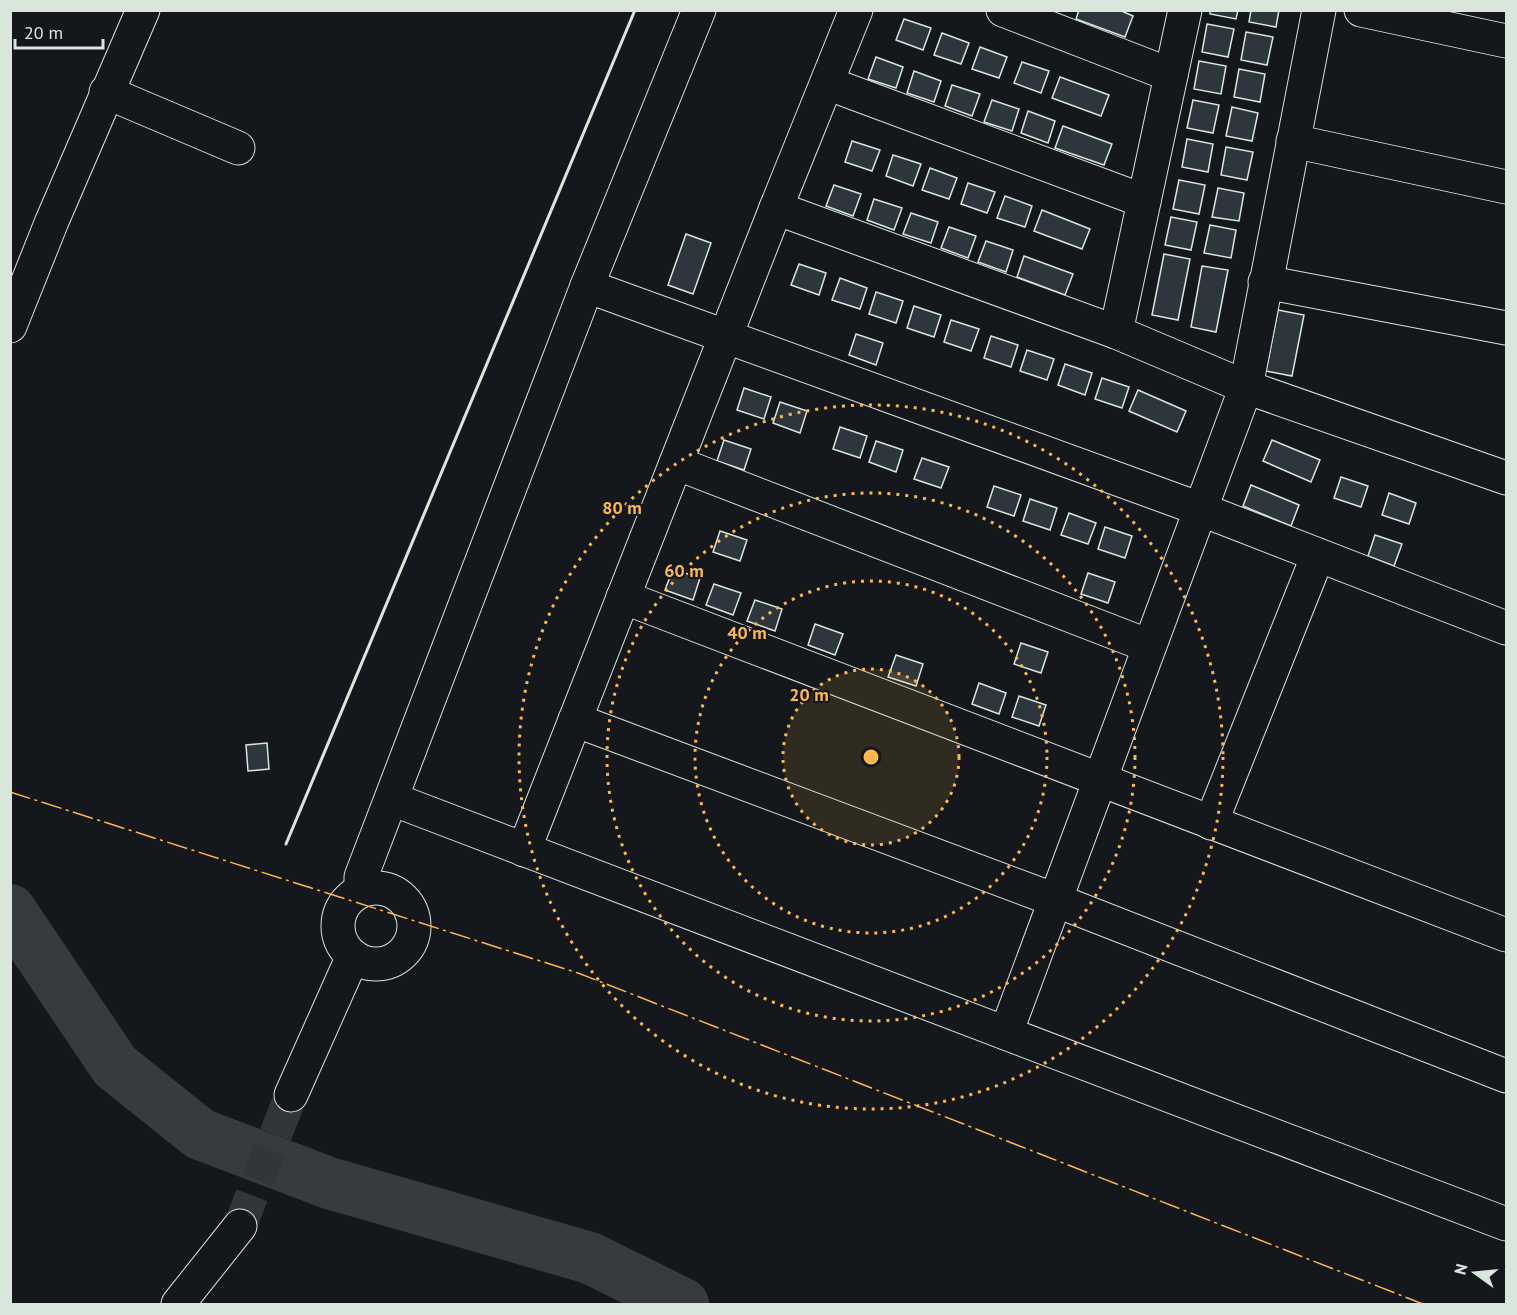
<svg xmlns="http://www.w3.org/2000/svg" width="1517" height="1315" font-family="'PT Sans',sans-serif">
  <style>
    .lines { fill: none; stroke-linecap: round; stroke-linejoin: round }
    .river { stroke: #363b3e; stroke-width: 52 }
    .building { fill: #2c363c; stroke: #d8e6dc; stroke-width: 1.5 }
    .minor-tunnel { stroke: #313739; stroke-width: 33; stroke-dasharray: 33 16; stroke-linecap: butt }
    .minor-casing { stroke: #d8e6dc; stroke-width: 35 }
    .minor { stroke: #14181c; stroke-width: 33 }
    .wall { stroke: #d8e6dc; stroke-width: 3 }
    .power { stroke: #ffb74d; stroke-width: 1.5; stroke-dasharray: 21 4.5 3 4.5; stroke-linecap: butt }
    .ring { fill: none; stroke: #ffb74d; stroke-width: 3; stroke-dasharray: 3 6 }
    .centre { fill: #ffb74d; stroke: #14181c; stroke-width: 3 }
    .ring-label { font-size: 18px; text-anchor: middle; font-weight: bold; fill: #ffb74d; stroke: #14181c; stroke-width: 4.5; stroke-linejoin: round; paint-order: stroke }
  </style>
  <rect width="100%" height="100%" fill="#14181c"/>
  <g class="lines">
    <path class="river" d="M10,910L115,1066L200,1134L329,1183L590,1258L683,1304"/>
  </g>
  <g class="building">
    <path d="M1079,10H1119L1133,16L1125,37L1076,19Z"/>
    <path d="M1210,10H1238L1236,19L1210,14Z"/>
    <path d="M1251,10H1279L1276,27L1249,22Z"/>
    <path d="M904,19L931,28L923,50L896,40Z"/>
    <path d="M1207,24L1234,29L1228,57L1202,52Z"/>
    <path d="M1246,32L1273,37L1267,65L1241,60Z"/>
    <path d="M942,33L969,43L961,64L934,55Z"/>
    <path d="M980,47L1007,57L999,78L972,69Z"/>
    <path d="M876,57L903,67L896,88L868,79Z"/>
    <path d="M1199,61L1226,66L1221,94L1194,89Z"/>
    <path d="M1022,62L1049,71L1041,93L1014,83Z"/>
    <path d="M1239,69L1265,74L1260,102L1234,97Z"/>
    <path d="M914,71L941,81L934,102L907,93Z"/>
    <path d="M1060,77L1109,95L1101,116L1052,98Z"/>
    <path d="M952,85L980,94L972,116L945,106Z"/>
    <path d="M992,100L1019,109L1012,131L984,122Z"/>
    <path d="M1193,100L1219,105L1213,133L1187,128Z"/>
    <path d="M1232,107L1258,113L1252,141L1226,136Z"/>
    <path d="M1028,111L1055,121L1048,143L1021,133Z"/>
    <path d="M1063,126L1112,144L1104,165L1055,148Z"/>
    <path d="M1187,139L1213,144L1208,172L1182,167Z"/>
    <path d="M852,141L880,150L872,171L845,162Z"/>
    <path d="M1226,147L1253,152L1247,180L1221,175Z"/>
    <path d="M893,155L921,164L913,186L886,176Z"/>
    <path d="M930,168L957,178L949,199L922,190Z"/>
    <path d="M1179,180L1205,185L1199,214L1173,209Z"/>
    <path d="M968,183L995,192L987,213L961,204Z"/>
    <path d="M834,185L861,194L853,216L826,206Z"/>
    <path d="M1218,188L1244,193L1239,221L1212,217Z"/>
    <path d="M1005,196L1032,206L1025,227L997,218Z"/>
    <path d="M874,199L902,208L894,230L867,220Z"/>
    <path d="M1042,210L1090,229L1082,249L1034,231Z"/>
    <path d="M911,213L938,222L931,243L903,234Z"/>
    <path d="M1171,217L1197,222L1191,250L1165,245Z"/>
    <path d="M1210,225L1236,230L1231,258L1204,253Z"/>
    <path d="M949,227L976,236L968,258L941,248Z"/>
    <path d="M686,234L711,243L693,294L668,285Z"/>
    <path d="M986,241L1013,250L1006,272L978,262Z"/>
    <path d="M1164,254L1190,259L1178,320L1152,315Z"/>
    <path d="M1024,256L1073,274L1065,295L1017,277Z"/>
    <path d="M799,264L826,273L819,295L791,285Z"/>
    <path d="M1202,266L1228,270L1216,332L1191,327Z"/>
    <path d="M840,278L867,288L860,309L832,300Z"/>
    <path d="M876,292L903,301L896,323L869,314Z"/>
    <path d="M914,306L941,315L934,337L907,328Z"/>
    <path d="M1278,310L1304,315L1292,376L1266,371Z"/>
    <path d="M951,320L979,329L971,351L944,342Z"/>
    <path d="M856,334L883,343L876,365L849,355Z"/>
    <path d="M991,336L1018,345L1011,367L984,358Z"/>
    <path d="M1027,350L1054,359L1047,380L1020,371Z"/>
    <path d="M1065,364L1092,373L1085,395L1058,385Z"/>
    <path d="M1102,378L1129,387L1122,408L1095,399Z"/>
    <path d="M744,388L771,397L764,419L737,410Z"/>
    <path d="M1138,390L1186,411L1177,432L1129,411Z"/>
    <path d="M780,402L807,411L800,433L773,423Z"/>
    <path d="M840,427L867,436L860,458L833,449Z"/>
    <path d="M724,440L751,449L744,470L717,461Z"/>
    <path d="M1272,440L1320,460L1311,482L1263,461Z"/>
    <path d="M876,441L903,450L896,472L869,462Z"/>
    <path d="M922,458L949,467L941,488L914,479Z"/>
    <path d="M1341,477L1368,486L1361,507L1334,498Z"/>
    <path d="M1251,485L1299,505L1291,526L1243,506Z"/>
    <path d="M994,486L1021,495L1014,516L987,507Z"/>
    <path d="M1389,493L1416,503L1409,524L1382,515Z"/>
    <path d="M1030,499L1057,508L1050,530L1023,521Z"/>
    <path d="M1069,513L1096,523L1088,544L1061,535Z"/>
    <path d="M1105,527L1132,536L1125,558L1098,549Z"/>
    <path d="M720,531L747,540L740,561L713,552Z"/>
    <path d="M1375,535L1402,544L1394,566L1368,556Z"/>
    <path d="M673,569L700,578L693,600L665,590Z"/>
    <path d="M1088,573L1115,582L1108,603L1081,594Z"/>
    <path d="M714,584L741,593L733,615L706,605Z"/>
    <path d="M755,600L782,609L775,631L747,621Z"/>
    <path d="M815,624L843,634L835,655L808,645Z"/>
    <path d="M1021,643L1048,652L1041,673L1014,664Z"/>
    <path d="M896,655L923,664L916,686L888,677Z"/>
    <path d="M979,683L1006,693L999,714L972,704Z"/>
    <path d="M1019,696L1046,705L1039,726L1012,717Z"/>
    <path d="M267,743L269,769L248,771L246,745Z"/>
  </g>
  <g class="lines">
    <path class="minor-tunnel" d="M240,1226L291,1095"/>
    <defs>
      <g id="minor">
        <path d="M1003,10L1171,75"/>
        <path d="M1361,10L1506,41"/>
        <path d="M827,83L1144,201"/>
        <path d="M106,92L238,148"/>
        <path d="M1293,141L1506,187"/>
        <path d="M776,208L1116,332L1246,387L1506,478"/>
        <path d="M1265,282L1506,328"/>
        <path d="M587,286L1200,509L1506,628"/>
        <path d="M10,326L52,221L143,10"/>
        <path d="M1116,332L1185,10"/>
        <path d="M676,463L1149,646"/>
        <path d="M623,597L1506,935"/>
        <path d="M575,720L1055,900L1506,1076"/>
        <path d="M392,799L1506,1224"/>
        <path d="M1211,823L1318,555"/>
        <path d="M524,850L776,208L856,10"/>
        <circle cx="376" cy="926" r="38"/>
        <path d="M361,891V877L587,286L699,10"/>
        <path d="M1006,1033L1246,387L1319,10"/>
        <path d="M291,1095L353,956"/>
        <path d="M178,1304L240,1226"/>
      </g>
    </defs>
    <use href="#minor" class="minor-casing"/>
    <use href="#minor" class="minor"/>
    <path class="wall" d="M286,844L635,10"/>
    <path class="power" d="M10,792L578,973L1423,1304"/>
  </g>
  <circle cx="871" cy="757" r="88" fill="#ffb74d" fill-opacity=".12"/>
  <g class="ring">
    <circle cx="871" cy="757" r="88"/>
    <circle cx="871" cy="757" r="176"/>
    <circle cx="871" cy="757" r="264"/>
    <circle cx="871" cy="757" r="352"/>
  </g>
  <circle cx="871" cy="757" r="9" class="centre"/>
  <g class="ring-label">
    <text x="622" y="514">80 m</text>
    <text x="684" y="577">60 m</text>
    <text x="747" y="639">40 m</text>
    <text x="809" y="701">20 m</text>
  </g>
  <rect width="1517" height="1315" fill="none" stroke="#d8e6dc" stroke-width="24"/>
  <g transform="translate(1475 1273) rotate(285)" stroke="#14181c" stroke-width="4.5" paint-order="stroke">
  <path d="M0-4.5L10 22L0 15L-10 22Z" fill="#d8e6dc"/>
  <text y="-9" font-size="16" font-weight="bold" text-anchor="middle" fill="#d8e6dc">N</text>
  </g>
  <path d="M15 39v9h88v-9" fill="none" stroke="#d8e6dc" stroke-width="3"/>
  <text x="24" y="39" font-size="18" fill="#d8e6dc" stroke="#14181c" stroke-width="4.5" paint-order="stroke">20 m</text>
</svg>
